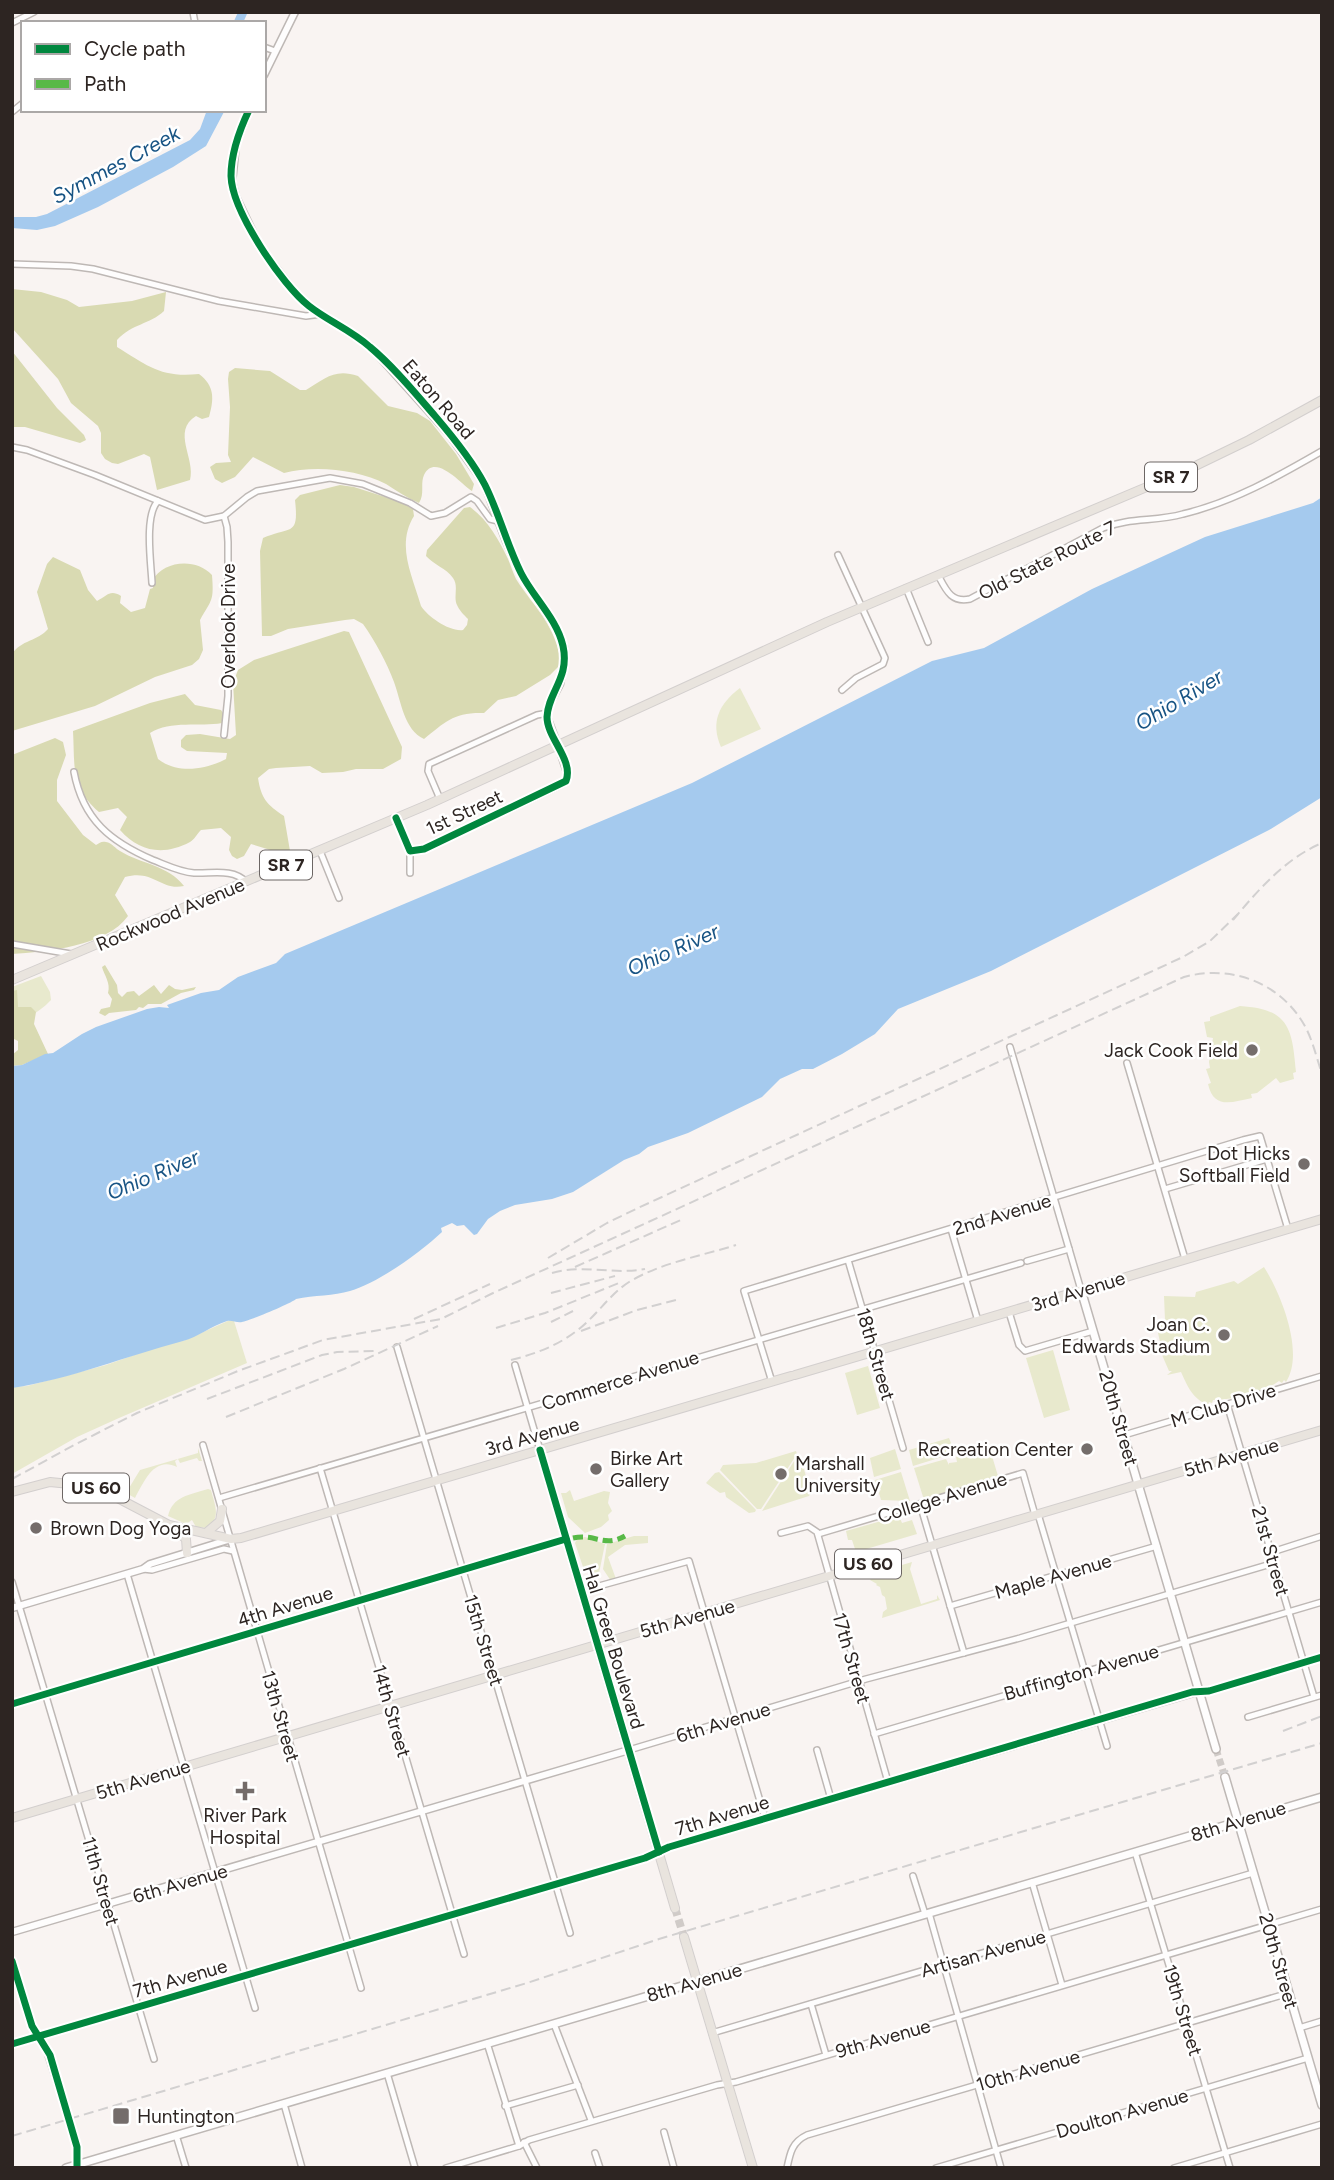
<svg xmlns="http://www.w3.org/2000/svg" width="1334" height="2180" font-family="Figtree,sans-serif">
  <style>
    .green { fill: #e8e9cd }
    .forest { fill: #d9dab2 }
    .water { fill: #a5caee }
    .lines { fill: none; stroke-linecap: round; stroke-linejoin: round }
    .river { stroke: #a5caee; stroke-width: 9 }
    .tertiary-tunnel { stroke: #d0cbc8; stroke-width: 6; stroke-dasharray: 6 3; stroke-linecap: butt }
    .secondary-tunnel { stroke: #d0cbc8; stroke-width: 7; stroke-dasharray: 7 3.5; stroke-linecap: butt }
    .primary-tunnel { stroke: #d0cbc8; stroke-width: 8; stroke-dasharray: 8 4; stroke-linecap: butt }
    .minor-casing { stroke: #beb8b5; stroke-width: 8 }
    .tertiary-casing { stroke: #beb8b5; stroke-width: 9 }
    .secondary-casing { stroke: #beb8b5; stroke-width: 10 }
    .primary-casing { stroke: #d3cfce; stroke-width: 10 }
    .minor { stroke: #fefdfd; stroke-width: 5 }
    .tertiary { stroke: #fefdfd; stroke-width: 6 }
    .secondary { stroke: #fefdfd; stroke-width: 7 }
    .primary { stroke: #e9e4de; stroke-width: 8 }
    .rail { stroke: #d2d0d0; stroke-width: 2; stroke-dasharray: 10 5; stroke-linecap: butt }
    .quiet { stroke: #58b947; stroke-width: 5; stroke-dasharray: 10 5; stroke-linecap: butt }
    .cycleway-casing { stroke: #fff; stroke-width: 11 }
    .cycleway { stroke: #00873e; stroke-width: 7 }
    .poi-dot { fill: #746d6b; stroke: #fff; stroke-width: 2.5 }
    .labels { text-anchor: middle; stroke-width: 5; stroke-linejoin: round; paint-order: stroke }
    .shield { fill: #fff; stroke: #6c6664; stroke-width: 2 }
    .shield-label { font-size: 18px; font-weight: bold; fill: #2d2522 }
    .street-label { font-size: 19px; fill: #2d2522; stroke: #fff }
    .poi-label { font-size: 19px; fill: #2d2522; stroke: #fff; text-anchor: end }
    .water-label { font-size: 21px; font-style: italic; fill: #185484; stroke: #fff }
  </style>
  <rect width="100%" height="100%" fill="#f9f4f2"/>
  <g class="green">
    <path d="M740,688L761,729L721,747C710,722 719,704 740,688Z"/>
    <path d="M41,976L50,992L51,1000C40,1012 25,1019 12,1028V987Z"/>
    <path d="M1240,1006C1290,1009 1292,1029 1296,1072L1293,1073L1294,1079L1280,1083L1276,1078L1257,1093L1251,1094L1252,1098C1232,1102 1214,1110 1208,1084L1211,1083L1206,1069L1210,1068L1209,1062L1213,1038L1207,1037L1204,1022L1210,1021V1017Z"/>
    <path d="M1264,1267C1281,1294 1305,1353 1286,1382L1284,1380L1282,1383L1279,1381C1266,1391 1229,1401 1213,1400L1212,1403L1209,1402L1208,1405C1192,1398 1188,1387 1181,1372L1167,1375L1172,1371H1169L1159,1348L1161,1347L1157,1328L1159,1327L1153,1326L1158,1324V1322L1165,1320L1164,1296L1195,1297L1196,1292L1234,1281L1238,1284Z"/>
    <path d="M230,1320L234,1321L247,1363L119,1418L77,1437L12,1474L13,1387L27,1386L106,1365L171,1342L183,1341Z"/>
    <path d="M1053,1350L1070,1410L1044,1418L1026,1358Z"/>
    <path d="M868,1366L880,1408L857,1415L845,1373Z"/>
    <path d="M949,1438L955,1453L913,1466L909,1450Z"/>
    <path d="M989,1446L998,1476L924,1500L914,1468L946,1459L949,1465V1463L957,1462L956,1457Z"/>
    <path d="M198,1448L202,1461H199L197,1458L180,1463L178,1459L175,1461L177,1467C154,1456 144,1482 135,1498L126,1493L140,1470L198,1453Z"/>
    <path d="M895,1449L901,1469L874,1477L870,1458Z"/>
    <path d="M796,1451L797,1454L761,1509H757L720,1470L723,1465L756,1463Z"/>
    <path d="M798,1455L800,1456L811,1493L809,1496L762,1511Z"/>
    <path d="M719,1472L756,1510L755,1512L749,1513L726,1497L725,1492L720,1493L706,1483L715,1473Z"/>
    <path d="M901,1472L910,1501L881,1500L879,1493L881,1489L877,1487L875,1480Z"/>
    <path d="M208,1489L211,1490C215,1506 221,1516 208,1528L196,1527L192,1520L186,1524L168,1516C173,1496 189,1495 208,1489Z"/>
    <path d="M570,1490L574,1501L604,1491L610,1492L608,1503L612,1511L608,1515L609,1520L601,1527L585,1533L568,1517L561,1493H566Z"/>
    <path d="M899,1516L902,1523L912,1520L917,1534L856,1552L852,1540H848L846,1531Z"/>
    <path d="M634,1536H648V1543L625,1545L608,1557L616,1579L611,1581L603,1569L607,1544Z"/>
    <path d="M585,1537L605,1544L598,1578L584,1570L575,1543L577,1539Z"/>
    <path d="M912,1562L910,1569L921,1604L937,1599V1595L940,1600L882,1618L883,1612L887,1609L885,1597L882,1595L880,1587L876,1585L877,1584L870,1580L875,1573Z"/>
  </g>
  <g class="forest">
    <path d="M12,289L41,292L67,300L79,307L132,301L166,292L164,311C149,325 133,323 117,340V347C148,366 161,378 199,374C215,386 214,399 209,417L202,419L196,416C171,431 196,459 190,480L157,490L150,457L144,454L118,464L112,463L105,459L101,453V433L98,426L71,403L58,379L12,328Z"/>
    <path d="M12,351L57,408L84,435L86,440L80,443L25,427H12Z"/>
    <path d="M235,368L270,371L300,390H306C325,379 334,368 358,376L388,406L417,413L430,421L456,454L474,484L472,491C462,485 435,452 424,475C420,484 425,494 419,503C407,498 397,491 386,484C357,469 314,465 284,473L253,457L235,477L222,483L215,479L210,467L216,463L231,462L228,455L230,407L228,379L229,372Z"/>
    <path d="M340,485L354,487L401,502L413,509L414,516C396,545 412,575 421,606C428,617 450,632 463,630L467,625L468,619C464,615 459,610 457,605C453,597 459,586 453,578C446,568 434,565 426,556L427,550L464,508L470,507C488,520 499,540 508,559C511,566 513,573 516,579C536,610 556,625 561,664L550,675L516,696L498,700L484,713C454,712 445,722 424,739C404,730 401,701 394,682C387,663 375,641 363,624L354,619L345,620L288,629L271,636H262L260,551L263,538C291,526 299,537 295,500L300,495Z"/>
    <path d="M53,557L80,570L88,590L97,601C107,596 110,589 121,596L120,603L131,612L145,608L150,589L153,588L152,581C164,560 196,558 212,575C214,601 212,599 200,620L203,650L199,659L192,665L155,677L95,706L12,731V654C21,640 38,641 48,629L37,592L47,564Z"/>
    <path d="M344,631L349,632L402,747L401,759L383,769H356L343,772L322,773L310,766L276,768L269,769L258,778C261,798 267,805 284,816L290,851L277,852L251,844L244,856L237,859L232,856L229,850L231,837L221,828L201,830C197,834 194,840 190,842C164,856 139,852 120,830L127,817L118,808L99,812C70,787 75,766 73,731L150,703L185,694L195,705L221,710L225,716L222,723C200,727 171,720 150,733L158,759C177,774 205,770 226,759L227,753L187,751L181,747V740L186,735L200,734L230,739L236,735L233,683L238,670L254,660Z"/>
    <path d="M55,738L63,742L66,755L57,780V801L83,835L96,845C100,843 101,841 106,842C112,843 116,849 120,851C141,864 168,865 184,886C160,891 154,869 125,877L115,895L128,916C107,946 46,952 12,954V755Z"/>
    <path d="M105,965L117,985L118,993L122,997L127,992L134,991L139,996L154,985L161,994L169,985L175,989L182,990L196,987L194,990L181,993L161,1004H148L143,1008L139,1007L136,1010L109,1013L105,1016L99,1013L101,1009L110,1007L112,999L108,993C111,983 104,975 102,967Z"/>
    <path d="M17,990L18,1007H31L36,1012L34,1024L48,1054L22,1065L12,1066V1055L18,1050V1041L12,1038V991Z"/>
  </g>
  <g class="water">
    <path d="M207,110H225L206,146L173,167L98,207L55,226L37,230L12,228V217H36L47,214L190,140L200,129Z"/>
    <path d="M1322,497V797L1269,830L991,971L898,1009L875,1034L842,1054L813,1069H802L780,1079L762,1097L688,1133L648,1147L639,1154L624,1160L573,1192L552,1199L515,1205L500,1211L488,1219L477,1234L474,1235L464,1225L457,1226L452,1223L441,1228L442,1232C421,1252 378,1283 350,1291C334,1296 314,1295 296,1299C292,1303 249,1321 242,1322C237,1323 232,1320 227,1321C211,1326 198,1337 183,1341C126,1356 71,1379 12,1388V1066L22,1065L45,1054L53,1053L82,1034L96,1027L147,1009L159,1007L169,1008L167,1005L201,993L219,990L238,977L276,963L285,954L692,783L932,661L984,648L1092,589L1205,537L1313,503Z"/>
  </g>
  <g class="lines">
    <path class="river" d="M238,23L243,12"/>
    <path class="tertiary-tunnel" d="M60,2090L70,2124"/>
    <path class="secondary-tunnel" d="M1216,1749L1225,1777"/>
    <path class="primary-tunnel" d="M675,1908L684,1937"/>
    <defs>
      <g id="minor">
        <path d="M193,12L195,23"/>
        <path d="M12,23L34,12"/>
        <path d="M264,47L275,51"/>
        <path d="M12,112L23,103"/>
        <path d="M12,264L71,266L93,269L219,301L306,316L321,314"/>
        <path d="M12,447L27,450L95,475L205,520L224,516L247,497L257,491L330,478L363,484L410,503L431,516L445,513L471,497L477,501L490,519L498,521"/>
        <path d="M224,516L227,527L228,542V696L224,735"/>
        <path d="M838,555L885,658L883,664L856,678L842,690"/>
        <path d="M938,575C946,590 951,603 970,599L1103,528C1131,517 1155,522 1183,514C1233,502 1277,477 1322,451"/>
        <path d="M152,583C151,563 144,515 158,501"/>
        <path d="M906,588L928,642"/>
        <path d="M74,772C83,820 111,842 153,860C166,865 180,872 194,873C211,874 233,868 246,882"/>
        <path d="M440,799L428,771L429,764L537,715L548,713"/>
        <path d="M396,818L410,851L424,849L563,784L568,777L558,746"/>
        <path d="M320,851L339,898"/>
        <path d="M410,851V873"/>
        <path d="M12,944L71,954"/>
        <path d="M1010,1047L1081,1290"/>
        <path d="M1127,1063L1185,1259"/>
        <path d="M1165,1189L1267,1159"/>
        <path d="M951,1229L978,1321"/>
        <path d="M848,1260L903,1448"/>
        <path d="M1027,1261L1069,1249"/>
        <path d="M1009,1312L1019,1345L1025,1351L1093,1331"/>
        <path d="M397,1347L570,1933"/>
        <path d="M515,1365L540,1450"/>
        <path d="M772,1382L744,1291L1243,1140L1260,1136L1288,1229"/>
        <path d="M1227,1404L1314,1697"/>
        <path d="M1124,1435L1322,1376"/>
        <path d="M203,1445L361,1988"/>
        <path d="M320,1468L464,1954"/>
        <path d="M219,1498L1021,1263"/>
        <path d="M920,1504L964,1653"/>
        <path d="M1038,1514L1107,1746"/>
        <path d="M781,1533L808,1526L817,1532L888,1782"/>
        <path d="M818,1534L1023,1473L1035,1515"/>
        <path d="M1272,1552L1322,1536"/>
        <path d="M143,1569L152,1570L224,1549L233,1551"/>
        <path d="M127,1574L255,2008"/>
        <path d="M12,1582L154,2059"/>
        <path d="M581,1591L689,1561L765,1818"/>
        <path d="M950,1606L1157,1546"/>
        <path d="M1200,1691H1209L1322,1657"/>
        <path d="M1248,1717L1322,1695"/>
        <path d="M874,1734L1322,1602"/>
        <path d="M629,1750L866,1679L1020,1638L1274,1563"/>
        <path d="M817,1750L831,1799"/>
        <path d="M1135,1852L1230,2168"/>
        <path d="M913,1876L925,1914"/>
        <path d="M1032,1882L1062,1985"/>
        <path d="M929,1913L1001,2168"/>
        <path d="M811,2004L826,2055"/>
        <path d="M554,2024L591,2120"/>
        <path d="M1299,2028L1322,2021"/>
        <path d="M712,2033L1253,1873"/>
        <path d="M487,2043L519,2146"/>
        <path d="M387,2073L415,2168"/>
        <path d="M284,2104L302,2168"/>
        <path d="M505,2106L578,2085"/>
        <path d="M664,2132L674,2168"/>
        <path d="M176,2135L186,2168"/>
        <path d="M524,2142L537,2168"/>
        <path d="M595,2153L600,2168"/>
        <path d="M446,2168L519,2146L529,2140L717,2085L736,2082L1322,1909"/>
        <path d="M787,2168C790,2153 792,2142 807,2135L1289,1993"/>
        <path d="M936,2168L1308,2058"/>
        <path d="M1174,2168L1322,2124"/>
      </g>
      <g id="tertiary">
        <path d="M264,75L295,12"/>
        <path d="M249,110L236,143L232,182L236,197L260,247L296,294L308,306L370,346L449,434L484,483L506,541L521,574L558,631L564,647V663L560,684L550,703L547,717L558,746"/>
        <path d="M12,1608L143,1569L150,1564L231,1539"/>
        <path d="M12,1704L566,1539"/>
        <path d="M12,1932L629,1750"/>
        <path d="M12,1961L32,2026L47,2050L60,2090"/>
        <path d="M12,2044L645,1858L669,1847L1200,1691"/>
        <path d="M70,2124L77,2147V2168"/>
      </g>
      <g id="secondary">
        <path d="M1081,1290L1216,1749"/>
        <path d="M1225,1777L1322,2105"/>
        <path d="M66,2168L1322,1797"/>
      </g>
      <g id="primary">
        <path d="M12,980L427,805L827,622L1187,470L1249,440L1322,400"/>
        <path d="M795,1375L1322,1219"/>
        <path d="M540,1450L675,1908"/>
        <path d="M12,1492L50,1482L89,1486L108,1493L169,1525L231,1539L241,1538L791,1376"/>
        <path d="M172,1527L186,1539L187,1553"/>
        <path d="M206,1533L220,1521L222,1509"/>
        <path d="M12,1818L1322,1430"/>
        <path d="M684,1937L753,2168"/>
      </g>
    </defs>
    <use href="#minor" class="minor-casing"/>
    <use href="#tertiary" class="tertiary-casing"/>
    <use href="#secondary" class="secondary-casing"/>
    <use href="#primary" class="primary-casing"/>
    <use href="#minor" class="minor"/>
    <use href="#tertiary" class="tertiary"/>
    <use href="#secondary" class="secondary"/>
    <use href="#primary" class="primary"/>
    <g class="rail">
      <path d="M1233,920C1258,890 1286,858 1322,843"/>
      <path d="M548,1258L607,1223L638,1208L1183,957L1210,941L1238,914"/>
      <path d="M575,1267L683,1219"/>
      <path d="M552,1273C582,1264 614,1275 645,1269"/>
      <path d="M551,1293L615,1276"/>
      <path d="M414,1319L490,1284"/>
      <path d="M551,1322L573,1311"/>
      <path d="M496,1328L545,1313L619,1283"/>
      <path d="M581,1331L637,1310L676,1300"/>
      <path d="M511,1360C539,1353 565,1343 587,1322C602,1308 612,1293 629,1282C660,1263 701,1256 736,1245"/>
      <path d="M207,1399L322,1355L337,1352L377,1351"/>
      <path d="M226,1417L344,1369L438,1326"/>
      <path d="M12,1479L76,1444L137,1413L238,1371L323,1340L441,1319L491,1294L1184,977C1232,964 1282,983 1306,1028C1313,1042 1317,1059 1322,1074"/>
      <path d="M1283,1731L1322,1716"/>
      <path d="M12,2136L527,1983L659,1939L1322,1743"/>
    </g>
    <path class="quiet" d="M573,1538C595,1533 604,1548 625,1536"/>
    <defs>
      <g id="cycleway">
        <path d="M249,110C239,131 231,153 231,176C232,211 282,285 309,306C328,321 351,330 370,347C394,367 415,393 435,416C453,437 472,460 485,485C499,513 507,545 521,573C533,597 557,619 563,646C570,678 548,692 547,717C547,738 574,760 566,781L424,849L410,851L396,818"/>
        <path d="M540,1450L659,1852"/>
        <path d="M12,1704L566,1539"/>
        <path d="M12,1961L32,2026L50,2055L77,2147V2168"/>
        <path d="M12,2044L645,1858L669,1847L1192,1692L1209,1691L1322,1657"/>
      </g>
    </defs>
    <use href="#cycleway" class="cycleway-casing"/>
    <use href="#cycleway" class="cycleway"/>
  </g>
  <g class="poi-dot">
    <circle cx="1252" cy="1050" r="7"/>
    <circle cx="1304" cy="1164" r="7"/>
    <circle cx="1224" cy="1335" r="7"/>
    <circle cx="1087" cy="1449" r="7"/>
    <circle cx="596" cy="1469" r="7"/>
    <circle cx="781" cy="1474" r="7"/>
    <circle cx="36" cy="1528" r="7"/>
    <path d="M241.5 1780.5h7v7h7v7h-7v7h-7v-7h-7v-7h7z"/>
    <rect x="112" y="2107" width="18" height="18" rx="3.5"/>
  </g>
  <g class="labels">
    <g class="shield">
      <rect x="1145" y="462.5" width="52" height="29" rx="5"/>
      <rect x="260" y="850.5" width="52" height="29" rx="5"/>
      <rect x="63" y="1473.5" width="66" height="29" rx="5"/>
      <rect x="835" y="1549.5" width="66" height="29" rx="5"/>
    </g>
    <g class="shield-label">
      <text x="1171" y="483">SR 7</text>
      <text x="286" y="871">SR 7</text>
      <text x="96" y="1494">US 60</text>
      <text x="868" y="1570">US 60</text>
    </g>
    <g class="street-label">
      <text transform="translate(439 399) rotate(49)" y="7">Eaton Road</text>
      <text transform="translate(1047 560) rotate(-27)" y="7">Old State Route 7</text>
      <text transform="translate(228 626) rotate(-90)" y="7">Overlook Drive</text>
      <text transform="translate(464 812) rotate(-25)" y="7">1st Street</text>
      <text transform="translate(170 914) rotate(-23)" y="7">Rockwood Avenue</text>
      <text transform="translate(1002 1214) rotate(-17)" y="7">2nd Avenue</text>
      <text transform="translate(1078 1291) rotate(-17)" y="7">3rd Avenue</text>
      <text transform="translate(876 1354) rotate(74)" y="7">18th Street</text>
      <text transform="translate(620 1380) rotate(-17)" y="7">Commerce Avenue</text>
      <text transform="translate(1223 1405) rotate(-17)" y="7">M Club Drive</text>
      <text transform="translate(1119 1418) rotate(74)" y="7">20th Street</text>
      <text transform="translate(532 1436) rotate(-16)" y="7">3rd Avenue</text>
      <text transform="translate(1231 1457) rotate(-16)" y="7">5th Avenue</text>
      <text transform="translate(942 1497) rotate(-17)" y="7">College Avenue</text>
      <text transform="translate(1271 1551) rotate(74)" y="7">21st Street</text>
      <text transform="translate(1053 1576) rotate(-16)" y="7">Maple Avenue</text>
      <text transform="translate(285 1606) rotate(-17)" y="7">4th Avenue</text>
      <text transform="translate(687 1618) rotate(-16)" y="7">5th Avenue</text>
      <text transform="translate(484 1640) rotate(73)" y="7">15th Street</text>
      <text transform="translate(614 1647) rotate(73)" y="7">Hal Greer Boulevard</text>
      <text transform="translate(852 1658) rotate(74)" y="7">17th Street</text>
      <text transform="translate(1081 1672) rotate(-16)" y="7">Buffington Avenue</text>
      <text transform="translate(392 1711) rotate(74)" y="7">14th Street</text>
      <text transform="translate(281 1716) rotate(74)" y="7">13th Street</text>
      <text transform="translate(723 1722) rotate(-17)" y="7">6th Avenue</text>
      <text transform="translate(143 1779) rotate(-17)" y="7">5th Avenue</text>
      <text transform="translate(722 1815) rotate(-17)" y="7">7th Avenue</text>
      <text transform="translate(1238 1821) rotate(-17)" y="7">8th Avenue</text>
      <text transform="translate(101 1881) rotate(74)" y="7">11th Street</text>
      <text transform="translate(180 1883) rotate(-16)" y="7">6th Avenue</text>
      <text transform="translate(983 1953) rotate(-16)" y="7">Artisan Avenue</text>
      <text transform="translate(1279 1961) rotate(74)" y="7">20th Street</text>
      <text transform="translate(180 1978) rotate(-16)" y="7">7th Avenue</text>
      <text transform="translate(694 1982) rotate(-16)" y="7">8th Avenue</text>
      <text transform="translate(1183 2010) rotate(73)" y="7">19th Street</text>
      <text transform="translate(883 2038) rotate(-16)" y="7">9th Avenue</text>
      <text transform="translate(1028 2070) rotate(-16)" y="7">10th Avenue</text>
      <text transform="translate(1122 2113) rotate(-16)" y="7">Doulton Avenue</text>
    </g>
    <g class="poi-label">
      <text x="1238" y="1057">Jack Cook Field</text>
      <text x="1290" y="1160">Dot Hicks<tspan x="1290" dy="22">Softball Field</tspan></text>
      <text x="1210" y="1331">Joan C.<tspan x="1210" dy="22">Edwards Stadium</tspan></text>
      <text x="1073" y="1456">Recreation Center</text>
      <text x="610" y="1465" text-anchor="start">Birke Art<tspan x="610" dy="22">Gallery</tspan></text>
      <text x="795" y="1470" text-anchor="start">Marshall<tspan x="795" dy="22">University</tspan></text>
      <text x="50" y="1535" text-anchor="start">Brown Dog Yoga</text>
      <text x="245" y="1822" text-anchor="middle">River Park<tspan x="245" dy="22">Hospital</tspan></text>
      <text x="137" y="2123" text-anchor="start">Huntington</text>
    </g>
    <g class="water-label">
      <text transform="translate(116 165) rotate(-28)" y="7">Symmes Creek</text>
      <text transform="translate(1179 700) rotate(-31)" y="7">Ohio River</text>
      <text transform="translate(673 950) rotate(-24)" y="7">Ohio River</text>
      <text transform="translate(153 1175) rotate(-23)" y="7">Ohio River</text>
    </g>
  </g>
  <rect width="1334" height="2180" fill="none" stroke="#2d2522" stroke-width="28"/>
  <rect x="21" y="21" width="245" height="91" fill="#ffffff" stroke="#aba8a7" stroke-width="2"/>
  <rect x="35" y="44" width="35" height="10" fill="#00873e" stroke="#aba8a7" stroke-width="2"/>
  <text x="84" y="56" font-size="21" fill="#2d2522">Cycle path</text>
  <rect x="35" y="79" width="35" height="10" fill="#58b947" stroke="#aba8a7" stroke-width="2"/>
  <text x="84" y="91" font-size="21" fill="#2d2522">Path</text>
</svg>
